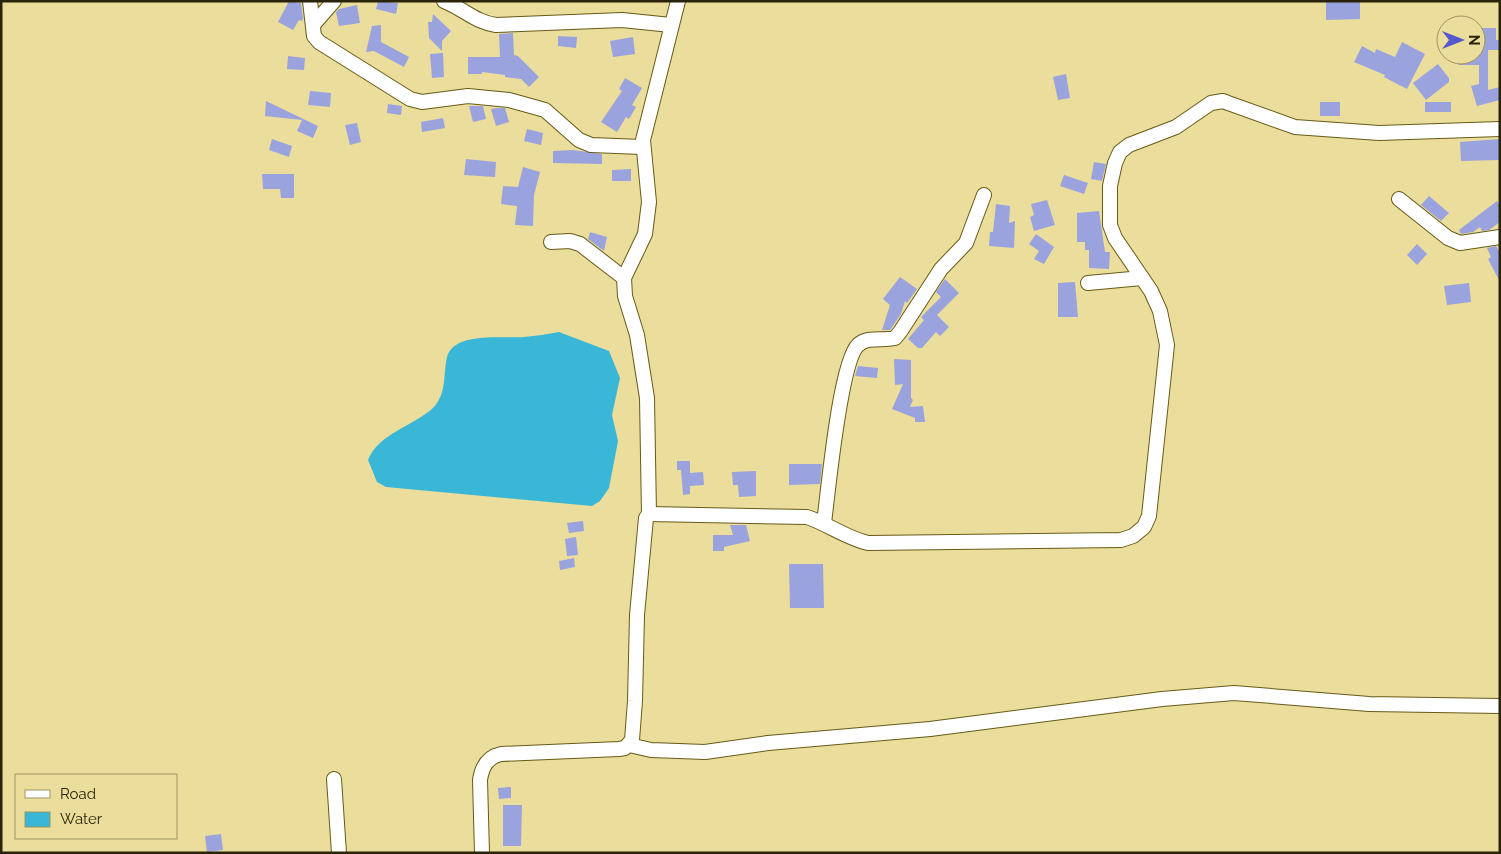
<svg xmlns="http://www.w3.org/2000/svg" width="1501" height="854" font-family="Raleway,sans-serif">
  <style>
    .water { fill: #3ab7d6 }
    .building { fill: #9aa3dd }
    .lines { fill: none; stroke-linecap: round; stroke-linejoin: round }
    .street-casing { stroke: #675a17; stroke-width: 16 }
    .street { stroke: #fff; stroke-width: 14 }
  </style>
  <rect width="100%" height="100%" fill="#ebde9c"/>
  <path class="water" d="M559,332L609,351L620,378L612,415L618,441L609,488L600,501L592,506L386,487L377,482L368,460C379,433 412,427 433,408C447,394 443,374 447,357C454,331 504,339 524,337C536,336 547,334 559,332Z"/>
  <g class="building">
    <path d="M289,1L301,3L303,18L302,21L299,20L293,30L278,22Z"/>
    <path d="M378,1L398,3L396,14L376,9Z"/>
    <path d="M1342,1H1360V19L1326,20V2Z"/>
    <path d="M357,5L360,23L339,26L336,12L339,9Z"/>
    <path d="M433,14L451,31L442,41V51L429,38L428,22H432Z"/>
    <path d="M381,25V42L409,57L404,67L374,51L366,52L372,26Z"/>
    <path d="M1476,28H1496V40H1500V50H1488V90L1500,87V100L1477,106L1471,86L1479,84V65H1459V55H1476Z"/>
    <path d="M513,33L514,55L518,56L539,77L529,87L521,79L505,77V75L482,72V74H468V57H500L499,34Z"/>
    <path d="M558,36L577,37L576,48L558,46Z"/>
    <path d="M633,37L635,54L613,57L610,41Z"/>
    <path d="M1402,42L1425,54L1407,89L1384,77L1385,75L1354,62L1362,46L1375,53L1376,49L1395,57Z"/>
    <path d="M443,53L444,77L432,78L430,54Z"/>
    <path d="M288,56L305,58L304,70L287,69Z"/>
    <path d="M1438,64L1449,78V82L1426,100L1413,83Z"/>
    <path d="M1066,74L1070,98L1058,100L1053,77Z"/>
    <path d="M625,78L642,88L632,105L636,107L629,119L626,117L617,132L601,122L622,91L619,89Z"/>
    <path d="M310,91L331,93L330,107L308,105Z"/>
    <path d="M266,101L318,126L313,138L297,131L302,120L265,116Z"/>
    <rect x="1320" y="102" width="20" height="14"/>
    <rect x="1425" y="102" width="26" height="10"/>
    <path d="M388,104L402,106L401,115L387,113Z"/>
    <path d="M469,106H483L486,119L473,122Z"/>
    <path d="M497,108H505L509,122L496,126L491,109Z"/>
    <path d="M443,118L445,128L422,132L421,122Z"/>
    <path d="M357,123L361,142L350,145L345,125Z"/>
    <path d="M527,129L543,133L541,145L524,141Z"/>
    <path d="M272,139L292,146L289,157L269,150Z"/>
    <path d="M1500,139V160L1461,161L1460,142Z"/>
    <path d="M573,150L602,154V164L553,163V151Z"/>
    <path d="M466,159L496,162L495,177L464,175Z"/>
    <path d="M1094,162L1106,164L1102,181L1091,179Z"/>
    <path d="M523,167L540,172L534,195L533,226L515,225L517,206L501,204L503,186L518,187Z"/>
    <path d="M631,169V181H612V170Z"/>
    <path d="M262,174H294V198H281L280,189H263Z"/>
    <path d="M1064,175L1088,183L1084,194L1060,186Z"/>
    <path d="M1429,196L1449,213L1441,221L1421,205Z"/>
    <path d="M1047,200L1055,225L1034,231L1030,217L1034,215L1031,204Z"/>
    <path d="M1497,201L1500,206V222L1489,230L1482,231L1480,227L1473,232L1461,234L1459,230Z"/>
    <path d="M996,204L1010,206L1009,223L1015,221L1014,248L989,246L990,232H993Z"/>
    <path d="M1099,211L1105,252H1110L1109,269L1089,268V250H1085V242H1077V213Z"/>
    <path d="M590,232L607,237L604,251L588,239Z"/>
    <path d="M1036,234L1054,247L1044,264L1034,259L1039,251L1029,244Z"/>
    <path d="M1417,244L1427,254L1417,265L1407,255Z"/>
    <path d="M1496,246L1500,253V282L1488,259L1491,257L1487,248Z"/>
    <path d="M900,277L917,289L907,303L905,301L901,314L890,330H882L890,305L883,299Z"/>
    <path d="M945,279L959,293L937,315L949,327L940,336L936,332L922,348H918L908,339L924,320L921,317L941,297L936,292Z"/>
    <path d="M1075,282L1078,317H1058V283Z"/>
    <path d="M1469,283L1471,302L1447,305L1444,286Z"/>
    <path d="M894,359L911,360V398L913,400L910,407L923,406L925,422H915V418L892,409L903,384L895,385Z"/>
    <path d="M858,366L878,368L877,378L855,376Z"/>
    <path d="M677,461H690V473L703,472L704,485L690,486V494L683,495L681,470H677Z"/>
    <path d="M789,464H822L820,484L789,485Z"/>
    <path d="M756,471V496L739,497L738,485H733L732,472Z"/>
    <path d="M583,521L584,531L569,533L567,523Z"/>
    <path d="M730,525H746L750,541L724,547V551H713V535H733Z"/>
    <path d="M576,537L578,555L567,556L565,539Z"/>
    <path d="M574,558L575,567L560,570L559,561Z"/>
    <path d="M789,564H823L824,608H790Z"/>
    <path d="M511,787V798L499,799L498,788Z"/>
    <path d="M503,805H522L521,846H503Z"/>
    <path d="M221,834L223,850L207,852L205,836Z"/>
  </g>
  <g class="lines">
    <defs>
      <g id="street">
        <path d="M310,1L314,36L319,42L410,99L422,102L468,96L509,100L545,110L579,140L591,145L642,147"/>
        <path d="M444,1C464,9 475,22 496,25L622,20L671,25"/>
        <path d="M313,25L334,1"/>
        <path d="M1399,199L1448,238L1460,243L1500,237"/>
        <path d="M551,242L570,241L580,244L624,278"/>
        <path d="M1088,283L1142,278"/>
        <path d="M649,514L807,517C828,524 846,538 868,543L1121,540L1133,536L1144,527L1149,516L1167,345L1160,311L1151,291L1115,238L1110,225V186L1115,163L1120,152L1129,145L1176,127L1211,103L1223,101L1228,103L1295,127L1379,133L1500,129"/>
        <path d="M824,523C828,493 840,362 858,345C868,336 882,341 895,338L900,332L941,269L966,243L984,195"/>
        <path d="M629,745L651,750L705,752L768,743L930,729L1162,699L1234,693L1369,704L1500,706"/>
        <path d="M334,779L339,853"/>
        <path d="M482,853L480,780C482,767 487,757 501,754L619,749L625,748L632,740L635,701L637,615L646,518L649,514L647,398L637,335L625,296L624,278L645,234L649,202L643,140L678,1"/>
      </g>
    </defs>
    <use href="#street" class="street-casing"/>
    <use href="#street" class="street"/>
  </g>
  <rect width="1501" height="854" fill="none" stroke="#292409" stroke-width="5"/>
  <rect x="15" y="774" width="162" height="65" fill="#ebde9c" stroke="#9d9461"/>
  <rect x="25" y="790" width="25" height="8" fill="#ffffff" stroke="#9d9461"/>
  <text x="60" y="799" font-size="15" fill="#292409">Road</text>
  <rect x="25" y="812" width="25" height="15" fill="#3ab7d6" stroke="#9d9461"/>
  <text x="60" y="824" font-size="15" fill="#292409">Water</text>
  <g transform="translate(1461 40) rotate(90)"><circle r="24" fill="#ebde9c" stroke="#9d9461"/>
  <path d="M0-4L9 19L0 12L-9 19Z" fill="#5758cf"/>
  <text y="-8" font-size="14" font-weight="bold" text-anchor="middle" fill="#292409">N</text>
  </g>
</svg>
